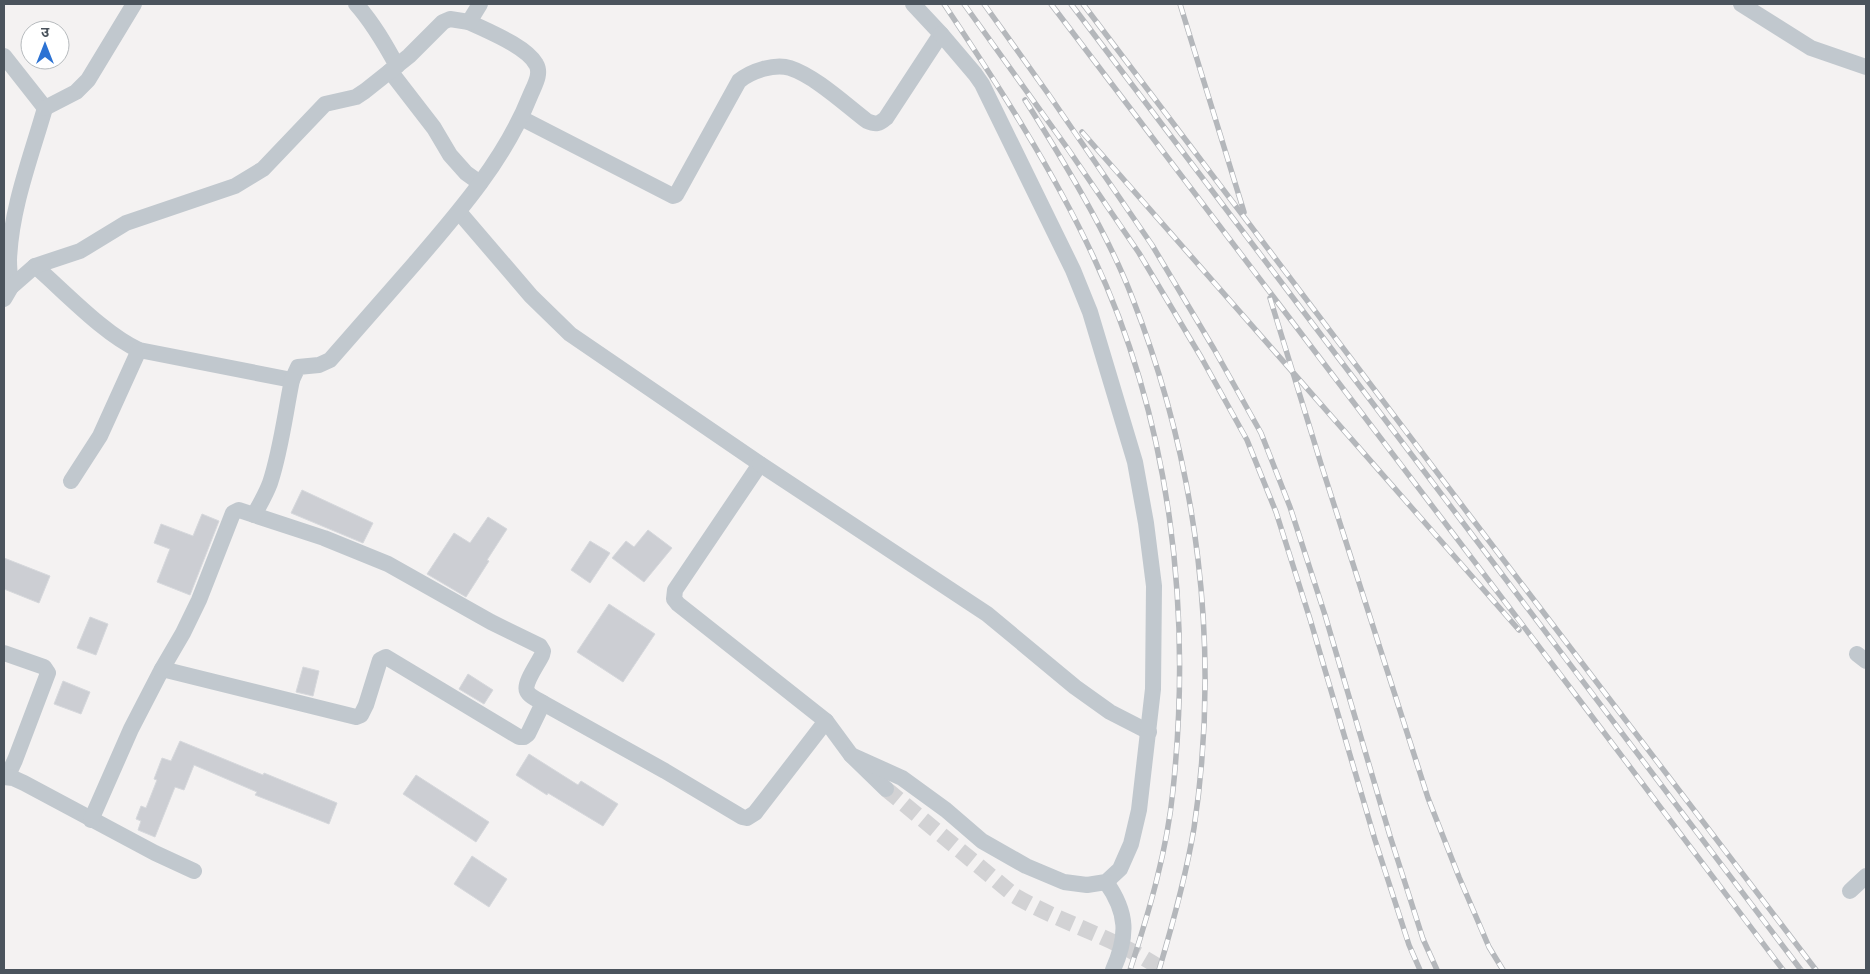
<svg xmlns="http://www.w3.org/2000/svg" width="1870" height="974" font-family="Rubik,'Noto Sans Devanagari',sans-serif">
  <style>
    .building { fill: #ccced3; stroke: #d6d8dc }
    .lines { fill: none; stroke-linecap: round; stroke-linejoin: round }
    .street-tunnel { stroke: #d2d2d4; stroke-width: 16; stroke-dasharray: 16 8; stroke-linecap: butt }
    .street { stroke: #c1c8ce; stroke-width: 16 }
    .rail-casing { stroke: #b4b7bb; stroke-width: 5.5 }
    .rail { stroke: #fff; stroke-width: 4; stroke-dasharray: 11; stroke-linecap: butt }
  </style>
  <rect width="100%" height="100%" fill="#f4f2f2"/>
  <g class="building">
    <path d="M302,490L373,523L363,543L291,513Z"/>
    <path d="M202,514L219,521L190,595L157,582L170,549L154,543L161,524L193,536Z"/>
    <path d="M488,517L507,529L487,560L489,561L466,597L427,574L454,533L470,543Z"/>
    <path d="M648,530L672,548L644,582L612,558L626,541L634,547Z"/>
    <path d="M590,541L610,553L590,583L571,570Z"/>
    <path d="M4,558L50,576L39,603L4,589Z"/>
    <path d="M609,604L655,634L623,682L577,652Z"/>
    <path d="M90,617L108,624L96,655L77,648Z"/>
    <path d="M303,667L319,671L313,696L296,692Z"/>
    <path d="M468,674L493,690L484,704L459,689Z"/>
    <path d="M63,681L90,692L81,714L54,704Z"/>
    <path d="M180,741L263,775L264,773L337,803L329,824L255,795L257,792L194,765L184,790L175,787L155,837L138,830L141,821L136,819L141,806L146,808L157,780L154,779L162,758L171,761Z"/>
    <path d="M529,754L578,785L581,781L618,804L603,826L548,793L547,795L516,775Z"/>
    <path d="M416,775L489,822L476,842L403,794Z"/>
    <path d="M472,856L507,879L489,907L454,884Z"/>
  </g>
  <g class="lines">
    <path class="street-tunnel" d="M886,789L1015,896C1063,924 1117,938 1163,970"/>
    <g class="street">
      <path d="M356,4C373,23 385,44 397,66"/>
      <path d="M1741,4L1811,48L1866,67"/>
      <path d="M4,56L45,108C31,157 11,208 9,260C9,269 10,278 11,287"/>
      <path d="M390,71L434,128L450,155L466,173L480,183"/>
      <path d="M45,108L76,92L88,80L134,4"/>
      <path d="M521,118L673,196L676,195L739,81C751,71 775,63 790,68C815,76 846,105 867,121C876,125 879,124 886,118L941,34L913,4"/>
      <path d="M459,212L531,296L570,334L760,464L675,590L674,599L678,604L826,721L851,755L886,789"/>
      <path d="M35,266C65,292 104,334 139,350L292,380L298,367L319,365L330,360C358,328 386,296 415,263C459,212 505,159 530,96C534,86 542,74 536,64C526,46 487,31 469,22"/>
      <path d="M4,299L11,287L35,266L80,251L126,223L235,186L263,169L325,104L356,97L365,91L409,56L443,22L450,19L469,22L480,4"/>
      <path d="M760,464L987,614L1075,687L1110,712L1149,732"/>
      <path d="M71,481L100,436L139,350"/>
      <path d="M4,653L44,667L48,673L15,760L7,777"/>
      <path d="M1857,654L1866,661"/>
      <path d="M162,669L356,717L361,715L366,705L380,660L386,657L519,737H524L528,734L543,703C538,700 529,696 527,691C523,684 539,662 542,655L543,651L540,646L491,622L388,564L324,538L254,515"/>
      <path d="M543,703L665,771L742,817L747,818L755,813L826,721"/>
      <path d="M851,755L902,778L946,810L982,841L1026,866L1064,882L1087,885L1106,882L1120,869L1131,844L1139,810L1153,689L1154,586L1146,523L1135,462L1090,312L1073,270L982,84L975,74L941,34"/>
      <path d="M4,777L13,778L24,783L155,853L194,871"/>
      <path d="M91,820L131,729L162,669L183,633L199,600L233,513L239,510L254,515C260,504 266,494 270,483C281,450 285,414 292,380"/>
      <path d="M1106,882C1128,913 1128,936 1113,970"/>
      <path d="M1850,891L1866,876"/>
    </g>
    <defs>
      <g id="rail">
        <path d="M944,4C998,85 1052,168 1093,256C1171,422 1192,610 1173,790C1167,851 1149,912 1130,970"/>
        <path d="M964,4L1068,149L1139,253L1201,357L1247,440L1276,512L1310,619L1375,840L1409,945L1420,970"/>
        <path d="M984,4L1049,95L1152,245L1214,349L1261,433L1290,507L1325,615L1390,836L1423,939L1437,970"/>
        <path d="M1051,4L1581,702L1783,970"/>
        <path d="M1071,4L1801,970"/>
        <path d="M1083,4L1470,516L1816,970"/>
        <path d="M1180,4L1244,212"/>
        <path d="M1025,100C1063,160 1107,232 1132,297C1198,465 1221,649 1194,828C1186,876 1173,923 1159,970"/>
        <path d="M1082,132L1519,630"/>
        <path d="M1270,298L1321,464L1428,798L1459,877L1489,947L1503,970"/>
      </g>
    </defs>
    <use href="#rail" class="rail-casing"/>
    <use href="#rail" class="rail"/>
  </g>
  <rect width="1870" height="974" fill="none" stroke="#4b545d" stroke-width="10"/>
  <g transform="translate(45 45)"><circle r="24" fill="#ffffff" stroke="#b7bbbe"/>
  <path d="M0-4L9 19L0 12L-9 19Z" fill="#2c72d3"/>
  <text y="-8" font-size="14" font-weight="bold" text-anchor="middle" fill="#4b545d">उ</text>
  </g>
</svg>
